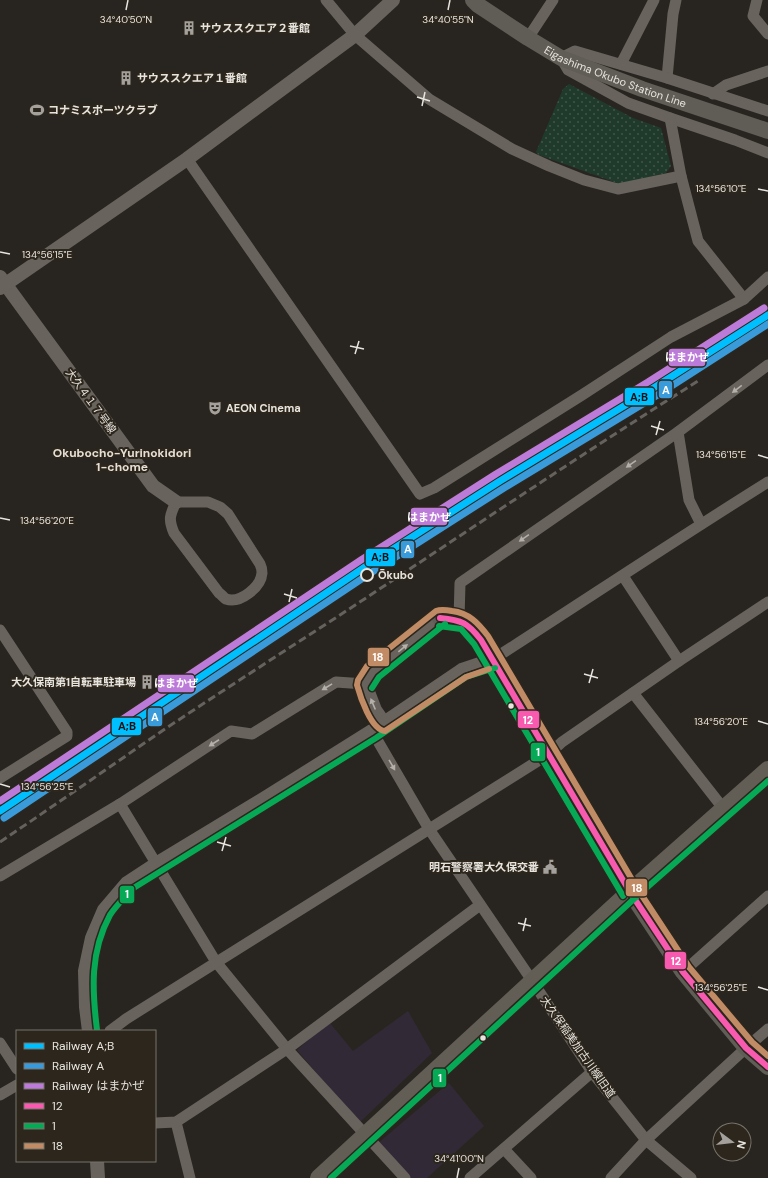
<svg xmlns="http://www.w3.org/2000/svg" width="768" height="1178" font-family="'DM Sans','Noto Sans JP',sans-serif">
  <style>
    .commercial { fill: #322936 }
    .grass { fill: url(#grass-dots) }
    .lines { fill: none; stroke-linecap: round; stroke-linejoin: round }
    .minor { stroke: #68635d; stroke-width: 11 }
    .tertiary { stroke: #68635d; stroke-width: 14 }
    .secondary { stroke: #605c56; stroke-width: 16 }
    .trunk { stroke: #625e56; stroke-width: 18 }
    .rail { stroke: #65615c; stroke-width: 3; stroke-dasharray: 8 4; stroke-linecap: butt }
    .bus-1-casing { stroke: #2c261d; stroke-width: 9 }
    .bus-2-casing { stroke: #2c261d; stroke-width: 9 }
    .bus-3-casing { stroke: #2c261d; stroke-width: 9 }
    .bus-1 { stroke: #f75aaf; stroke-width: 6 }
    .bus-2 { stroke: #06aa56; stroke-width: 6 }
    .bus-3 { stroke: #c18c65; stroke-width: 6 }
    .rail-1-casing { stroke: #2c261d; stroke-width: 10 }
    .rail-2-casing { stroke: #2c261d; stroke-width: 10 }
    .rail-3-casing { stroke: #2c261d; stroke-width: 10 }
    .rail-1 { stroke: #00bfff; stroke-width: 7 }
    .rail-2 { stroke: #3a9bda; stroke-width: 7 }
    .rail-3 { stroke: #bd7bd9; stroke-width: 7 }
    .oneway { fill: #b4b0aa }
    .ticks { fill: none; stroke: #e7e3dd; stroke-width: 1.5 }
    .stop-dot { fill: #2c261d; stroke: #e7e3dd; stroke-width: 2 }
    .bus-dot { fill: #e7e3dd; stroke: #2c261d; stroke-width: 1.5 }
    .labels { text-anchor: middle; stroke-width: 4; stroke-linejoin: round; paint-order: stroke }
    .poi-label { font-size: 11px; font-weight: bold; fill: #e7e3dd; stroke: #2c261d; text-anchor: start }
    .street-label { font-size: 11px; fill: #e7e3dd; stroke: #2c261d }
    .stop-label { font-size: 11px; font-weight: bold; fill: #e7e3dd; stroke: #2c261d; text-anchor: start }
    .neighbourhood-label { font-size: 12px; font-weight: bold; fill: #e7dfd4; stroke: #2c261d }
    .ticks-label { font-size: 10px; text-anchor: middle; fill: #e7e3dd; stroke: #2c261d; stroke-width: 4; stroke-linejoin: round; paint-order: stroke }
    .line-badge { stroke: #2c261d; stroke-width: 1.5 }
    .badge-label { font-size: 11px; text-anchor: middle; font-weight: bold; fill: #fff }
    .pale-badge-label { font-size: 11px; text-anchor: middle; font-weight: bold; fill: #111 }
  </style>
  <defs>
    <pattern id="grass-dots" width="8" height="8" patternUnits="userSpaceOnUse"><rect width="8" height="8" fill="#1f3a2a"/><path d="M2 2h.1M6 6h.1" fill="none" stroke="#405648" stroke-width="1.8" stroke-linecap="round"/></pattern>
  </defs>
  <rect width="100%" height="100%" fill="#282520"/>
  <g class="commercial">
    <path d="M408,1011L432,1053L359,1123L297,1050L329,1022L353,1051Z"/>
    <path d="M449,1083L484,1126L427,1178H408L377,1144Z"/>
  </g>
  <path class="grass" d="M569,84L633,118L661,128L671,166L666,173L620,184L539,155L536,152L563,89Z"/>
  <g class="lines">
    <g class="minor">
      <path d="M326,0L355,35L429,99L512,149L549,166L584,180L618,189L681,176"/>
      <path d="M757,0L753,16L768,34"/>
      <path d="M528,38L553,0"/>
      <path d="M621,64L654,0"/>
      <path d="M667,78L673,14L676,0"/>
      <path d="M713,94L726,85L768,71"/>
      <path d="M768,111L667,78L575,51L561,58L568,70L628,103L670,118L735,140L768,153"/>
      <path d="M670,118L681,176L698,241L744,299"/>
      <path d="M187,159L420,494L434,488L582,395L671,337L744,299L768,277"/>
      <path d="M678,432L689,500L701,524"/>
      <path d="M176,502H208L220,507L228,514L260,564C261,566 262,570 262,573C261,587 240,604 226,599C224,598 221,594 219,593L174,533C168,519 170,515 176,502Z"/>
      <path d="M623,576L679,661"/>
      <path d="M459,620L460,583L678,432L768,365"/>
      <path d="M0,630L67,732V736L0,778"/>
      <path d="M492,660C584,601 675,540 768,482"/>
      <path d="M633,693L723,808"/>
      <path d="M372,731L429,829L533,982L592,1072L646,1140L691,1178"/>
      <path d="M120,804L216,962L287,1049L405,1178"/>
      <path d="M0,876L120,804L231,731L252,734L336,682L365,684"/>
      <path d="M683,972L768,896"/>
      <path d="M110,1031L126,1019L549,754L562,742L679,661L768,602"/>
      <path d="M0,1043L17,1069"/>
      <path d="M0,1095L17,1085"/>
      <path d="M176,1122L190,1178"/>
      <path d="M155,1123L176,1122L287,1049L480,905"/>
      <path d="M504,1149L531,1178"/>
      <path d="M470,1178L592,1072"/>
      <path d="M611,1178L646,1140L746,1048L768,1029"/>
    </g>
    <g class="tertiary">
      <path d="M0,277L153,486L176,502"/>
      <path d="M0,288L187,159L355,35L393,0"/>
      <path d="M384,723L375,710L365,684L373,672L440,618"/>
      <path d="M89,1031L86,1007L85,971L92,938L104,910L127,883L156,864L265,798L372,731L462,670L492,660"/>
      <path d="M97,1161L98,1178"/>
    </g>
    <g class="secondary">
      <path id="s1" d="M473,0L478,5L528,38L561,58L642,89L768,131"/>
      <path d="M440,618C465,620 466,620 481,640L630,892L683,972L746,1048L768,1067"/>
    </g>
    <path class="trunk" d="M319,1178L630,892L768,770"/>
    <path class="rail" d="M0,842C52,807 104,771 156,735C229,686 304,639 378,590C484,520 590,449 698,381"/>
    <defs>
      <path id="bus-1" d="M440,618C462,620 468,623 481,640L630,892L683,972L746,1048L768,1067"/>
      <g id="bus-2">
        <path d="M439,626L461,629L474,644L623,896"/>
        <path d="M372,688L379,677L445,624"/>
        <path d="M97,1030C92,989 90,952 110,915C116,906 125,897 132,889L376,738L466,677L495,668"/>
        <path d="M331,1178L635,898L768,781"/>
      </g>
      <path id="bus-3" d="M489,669L466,677L385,731C371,730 360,696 357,685L358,680L367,666L436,611C441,609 447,610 452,611C469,613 478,623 488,636L637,888L689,967L752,1042L768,1056"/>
    </defs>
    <use href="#bus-1" class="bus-1-casing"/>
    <use href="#bus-2" class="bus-2-casing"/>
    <use href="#bus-3" class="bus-3-casing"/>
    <use href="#bus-1" class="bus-1"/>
    <use href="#bus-2" class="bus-2"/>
    <use href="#bus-3" class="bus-3"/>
    <defs>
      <path id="rail-1" d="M0,811L365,567L500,481L652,389L768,315"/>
      <path id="rail-2" d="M4,818L369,574L504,488L656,396L768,324"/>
      <path id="rail-3" d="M0,801L361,560L496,474L648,382L764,308"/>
    </defs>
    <use href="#rail-1" class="rail-1-casing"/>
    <use href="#rail-2" class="rail-2-casing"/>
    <use href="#rail-3" class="rail-3-casing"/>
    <use href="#rail-1" class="rail-1"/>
    <use href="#rail-2" class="rail-2"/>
    <use href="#rail-3" class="rail-3"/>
  </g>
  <defs><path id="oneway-solid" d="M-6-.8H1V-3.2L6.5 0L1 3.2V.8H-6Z"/></defs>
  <g class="oneway">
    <use href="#oneway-solid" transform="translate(737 389) rotate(143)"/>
    <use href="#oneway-solid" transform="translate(631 464) rotate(145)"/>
    <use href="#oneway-solid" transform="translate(524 538) rotate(145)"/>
    <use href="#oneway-solid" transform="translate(403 648) rotate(-39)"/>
    <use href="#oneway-solid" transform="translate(327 687) rotate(149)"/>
    <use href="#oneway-solid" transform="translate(373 704) rotate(-113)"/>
    <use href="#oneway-solid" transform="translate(214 743) rotate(147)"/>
    <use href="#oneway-solid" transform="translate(392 765) rotate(60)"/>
  </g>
  <path class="ticks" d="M126,10L128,0M448,10L450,0M417,97L430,101M422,106L425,92M758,189L768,191M0,252L10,254M350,346L364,349M355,354L359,341M651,426L664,430M656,435L660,421M758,455L768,458M0,518L10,520M284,594L297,598M289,602L292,589M584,674L598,678M589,683L593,669M758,721L768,724M0,784L10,787M217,842L231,846M222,851L226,837M518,923L531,926M523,931L526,918M758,987L768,990M457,1178L459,1168"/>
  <defs>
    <symbol id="building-bare" viewBox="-9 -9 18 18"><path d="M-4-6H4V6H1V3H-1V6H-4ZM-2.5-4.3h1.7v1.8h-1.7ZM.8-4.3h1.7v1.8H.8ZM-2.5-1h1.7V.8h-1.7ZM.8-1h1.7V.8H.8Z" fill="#a4a09b" stroke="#2c261d" stroke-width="2.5" paint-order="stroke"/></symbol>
    <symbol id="stadium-bare" viewBox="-9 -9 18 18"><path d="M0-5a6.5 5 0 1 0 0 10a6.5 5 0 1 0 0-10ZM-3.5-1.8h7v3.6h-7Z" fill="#a4a09b" stroke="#2c261d" stroke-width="2.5" paint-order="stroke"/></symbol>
    <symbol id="theatre-bare" viewBox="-9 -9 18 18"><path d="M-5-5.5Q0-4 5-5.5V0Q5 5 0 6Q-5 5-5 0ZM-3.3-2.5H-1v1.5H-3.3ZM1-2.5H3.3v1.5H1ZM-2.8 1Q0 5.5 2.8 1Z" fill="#a4a09b" stroke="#2c261d" stroke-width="2.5" paint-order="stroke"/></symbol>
    <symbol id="civic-bare" viewBox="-9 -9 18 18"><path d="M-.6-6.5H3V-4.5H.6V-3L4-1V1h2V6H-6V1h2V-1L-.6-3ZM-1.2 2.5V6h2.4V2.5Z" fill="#a4a09b" stroke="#2c261d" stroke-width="2.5" paint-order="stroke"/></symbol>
  </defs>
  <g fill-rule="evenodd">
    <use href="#building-bare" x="179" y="18" width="20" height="20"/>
    <use href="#building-bare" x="116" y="68" width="20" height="20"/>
    <use href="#stadium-bare" x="27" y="100" width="20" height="20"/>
    <use href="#theatre-bare" x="205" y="398" width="20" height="20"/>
    <use href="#building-bare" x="137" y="672" width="20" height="20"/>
    <use href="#civic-bare" x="540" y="857" width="20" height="20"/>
  </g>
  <circle class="stop-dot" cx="367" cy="575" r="6"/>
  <g class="bus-dot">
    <circle cx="511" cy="706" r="3.5"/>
    <circle cx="483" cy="1038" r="3.5"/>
  </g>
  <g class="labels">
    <g class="poi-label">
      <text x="200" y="32">サウススクエア２番館</text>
      <text x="137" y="82">サウススクエア１番館</text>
      <text x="48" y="114">コナミスポーツクラブ</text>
      <text x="226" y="412">AEON Cinema</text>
      <text x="136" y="686" text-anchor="end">大久保南第1自転車駐車場</text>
      <text x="539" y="871" text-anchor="end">明石警察署大久保交番</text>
    </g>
    <g class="street-label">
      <text dy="4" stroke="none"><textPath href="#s1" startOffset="163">Eigashima Okubo Station Line</textPath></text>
      <text transform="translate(91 401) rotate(54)" y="4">大久４１７号線</text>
      <text transform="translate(578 1047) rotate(55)" y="4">大久保稲美加古川線旧道</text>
    </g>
    <g class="stop-label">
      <text x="378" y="579">Ōkubo</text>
    </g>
    <g class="neighbourhood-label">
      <text x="122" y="457">Okubocho-Yurinokidori<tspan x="122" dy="14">1-chome</tspan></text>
    </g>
  </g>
  <g class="ticks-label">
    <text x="126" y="23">34°40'50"N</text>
    <text x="448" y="23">34°40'55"N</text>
    <text x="721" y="192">134°56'10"E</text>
    <text x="47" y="258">134°56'15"E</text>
    <text x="721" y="458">134°56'15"E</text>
    <text x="47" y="524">134°56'20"E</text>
    <text x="721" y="725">134°56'20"E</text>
    <text x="47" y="790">134°56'25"E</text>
    <text x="721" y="991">134°56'25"E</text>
    <text x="459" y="1162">34°41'00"N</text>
  </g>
  <g class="line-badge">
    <rect x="668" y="348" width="38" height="19" rx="4" fill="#bd7bd9"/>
    <rect x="658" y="380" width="15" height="19" rx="4" fill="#3a9bda"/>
    <rect x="624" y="387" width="31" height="19" rx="4" fill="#00bfff"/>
    <rect x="410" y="507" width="38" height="19" rx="4" fill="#bd7bd9"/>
    <rect x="400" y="540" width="15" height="19" rx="4" fill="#3a9bda"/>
    <rect x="365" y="548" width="31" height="19" rx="4" fill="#00bfff"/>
    <rect x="367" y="647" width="23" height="20" rx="4" fill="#c18c65"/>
    <rect x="157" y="674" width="38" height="19" rx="4" fill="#bd7bd9"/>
    <rect x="147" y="707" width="16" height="20" rx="4" fill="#3a9bda"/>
    <rect x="517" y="710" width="23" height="19" rx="4" fill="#f75aaf"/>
    <rect x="111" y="717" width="31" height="19" rx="4" fill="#00bfff"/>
    <rect x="530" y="742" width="16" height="20" rx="4" fill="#06aa56"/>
    <rect x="625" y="878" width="23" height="19" rx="4" fill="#c18c65"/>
    <rect x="119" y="885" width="16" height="19" rx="4" fill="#06aa56"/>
    <rect x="664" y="951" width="23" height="19" rx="4" fill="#f75aaf"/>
    <rect x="432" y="1068" width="15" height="20" rx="4" fill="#06aa56"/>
  </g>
  <g class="badge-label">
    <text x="687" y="361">はまかぜ</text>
    <text x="666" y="394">A</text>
    <text x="429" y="521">はまかぜ</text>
    <text x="408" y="553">A</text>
    <text x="378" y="661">18</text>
    <text x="176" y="687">はまかぜ</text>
    <text x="155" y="721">A</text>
    <text x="528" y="724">12</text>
    <text x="538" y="756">1</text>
    <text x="637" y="892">18</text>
    <text x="127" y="898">1</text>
    <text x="676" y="965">12</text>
    <text x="440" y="1082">1</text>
  </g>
  <g class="pale-badge-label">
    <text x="639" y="401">A;B</text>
    <text x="380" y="561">A;B</text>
    <text x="127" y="730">A;B</text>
  </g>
  <rect x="16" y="1030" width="140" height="132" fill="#2c261d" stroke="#77726a"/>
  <rect x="24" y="1043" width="20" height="6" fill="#00bfff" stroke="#77726a"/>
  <text x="52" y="1050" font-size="12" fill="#e7e3dd">Railway A;B</text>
  <rect x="24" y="1063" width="20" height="6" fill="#3a9bda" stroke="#77726a"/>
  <text x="52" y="1070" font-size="12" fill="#e7e3dd">Railway A</text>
  <rect x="24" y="1083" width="20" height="6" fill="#bd7bd9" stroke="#77726a"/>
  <text x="52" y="1090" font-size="12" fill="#e7e3dd">Railway はまかぜ</text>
  <rect x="24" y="1103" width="20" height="6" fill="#f75aaf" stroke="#77726a"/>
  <text x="52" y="1110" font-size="12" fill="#e7e3dd">12</text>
  <rect x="24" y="1123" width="20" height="6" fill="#06aa56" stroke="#77726a"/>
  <text x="52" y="1130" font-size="12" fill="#e7e3dd">1</text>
  <rect x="24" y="1143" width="20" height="6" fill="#c18c65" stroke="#77726a"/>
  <text x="52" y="1150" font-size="12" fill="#e7e3dd">18</text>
  <g transform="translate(732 1142) rotate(105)"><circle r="19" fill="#2c261d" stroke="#77726a"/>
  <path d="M0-3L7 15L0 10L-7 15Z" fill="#a4a09b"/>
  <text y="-6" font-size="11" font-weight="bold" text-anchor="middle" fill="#e7e3dd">N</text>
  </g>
</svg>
